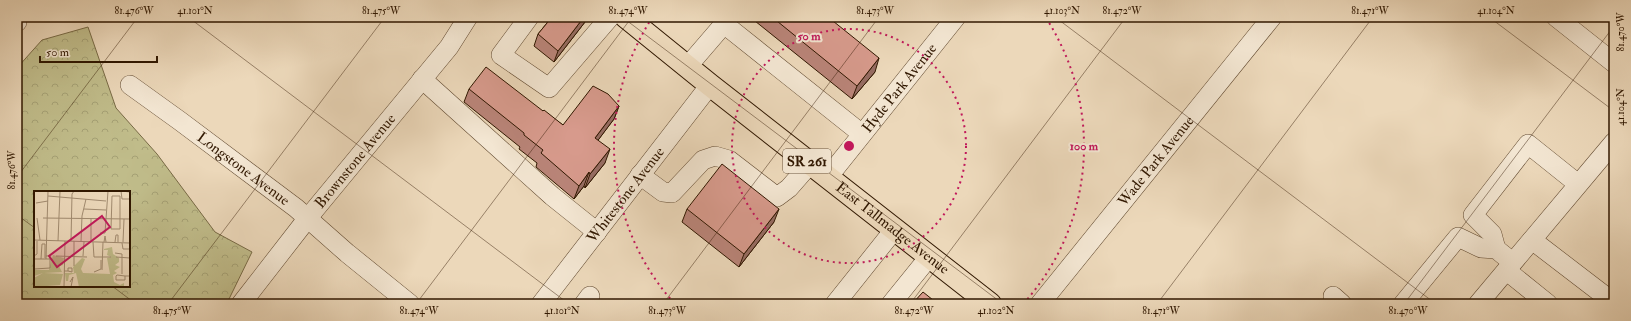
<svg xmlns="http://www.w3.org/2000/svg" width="1631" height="321" font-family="'IM FELL Double Pica',serif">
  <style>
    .forest { fill: url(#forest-crowns); stroke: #786a45; fill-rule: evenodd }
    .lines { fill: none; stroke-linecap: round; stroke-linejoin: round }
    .minor-casing { stroke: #5f472e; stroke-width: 20 }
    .major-casing { stroke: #301700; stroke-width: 24 }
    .minor { stroke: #f3e6d2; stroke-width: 19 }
    .major { stroke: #ecd8ba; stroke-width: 22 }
    .wall { fill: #b98478; stroke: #301700 }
    .shaded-wall { fill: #966c62; stroke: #301700 }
    .building { fill: #d79a8c; stroke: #301700 }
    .ticks { fill: none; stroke: #301700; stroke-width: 1; stroke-opacity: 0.45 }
    .ring { fill: none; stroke: #c2185b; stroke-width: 2; stroke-dasharray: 2 4 }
    .labels { text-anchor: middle; stroke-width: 4; stroke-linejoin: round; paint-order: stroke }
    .shield { fill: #f3e6d2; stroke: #6a553f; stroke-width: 1 }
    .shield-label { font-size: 14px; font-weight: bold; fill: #301700 }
    .street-label { font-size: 15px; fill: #301700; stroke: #f3e6d2 }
    .inset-road { fill: none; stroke: #a18b70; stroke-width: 1 }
    .view { fill: #c2185b; fill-opacity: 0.15; stroke: #c2185b; stroke-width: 2 }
    .inset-edge { fill: none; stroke: #301700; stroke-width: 2 }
    .centre { fill: #c2185b; stroke: #f3e6d2; stroke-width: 2 }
    .ring-label { font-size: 12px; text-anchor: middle; font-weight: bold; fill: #c2185b; stroke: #f3e6d2; stroke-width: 4; stroke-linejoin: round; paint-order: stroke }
    .neatline { fill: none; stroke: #301700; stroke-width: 1.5 }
    .ticks-label { font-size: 10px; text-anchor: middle; fill: #301700 }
  </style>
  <defs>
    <pattern id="forest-crowns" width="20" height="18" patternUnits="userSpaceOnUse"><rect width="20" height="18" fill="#c0bc8a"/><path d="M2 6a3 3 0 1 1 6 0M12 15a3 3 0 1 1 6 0" fill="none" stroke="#a5a175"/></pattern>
  </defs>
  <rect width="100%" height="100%" fill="#ecd8ba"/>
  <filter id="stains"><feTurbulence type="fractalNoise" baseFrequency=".005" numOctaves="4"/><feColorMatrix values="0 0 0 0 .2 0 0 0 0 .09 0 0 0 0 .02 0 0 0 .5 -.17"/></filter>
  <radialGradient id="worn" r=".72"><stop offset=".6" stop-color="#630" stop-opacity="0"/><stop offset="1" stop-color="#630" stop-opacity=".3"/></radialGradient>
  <path class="forest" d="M88,27L116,108L157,154L215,232L252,252L229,299L222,304H17V68L42,40ZM35,192H129V286H35Z"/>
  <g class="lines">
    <defs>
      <g id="minor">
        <path d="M529,17L501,55L549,88L610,17"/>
        <path d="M1556,17L1614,63"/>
        <path d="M17,19V22"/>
        <path d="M687,67L724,24L862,134"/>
        <path d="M422,79L552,196L597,232"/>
        <path id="s1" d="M130,85L180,121L296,208L347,253L410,304"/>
        <path d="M640,175L663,192L672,193L703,160L715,156L729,160L777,197L789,188L810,164"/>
        <path id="s2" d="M828,177L956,17"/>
        <path d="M1532,240L1609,299"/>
        <path d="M1496,249L1492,234L1473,215L1528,144L1578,184"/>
        <path d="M1507,271L1548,304"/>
        <path d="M1333,296L1342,304"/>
        <path id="s3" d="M241,304L307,219L449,47L468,17"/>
        <path id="s4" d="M541,304L710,85"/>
        <path d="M584,304L590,296"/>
        <path d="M835,304L894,230"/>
        <path d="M891,304L929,257"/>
        <path id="s5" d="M1040,304L1272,17"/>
        <path d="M1403,304L1458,237L1481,248L1496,249L1506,257"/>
        <path d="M1478,304L1614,142"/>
      </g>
      <g id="major">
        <path id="s6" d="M626,17L710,85L990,304"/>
      </g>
    </defs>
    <use href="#minor" class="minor-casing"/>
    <use href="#major" class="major-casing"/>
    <use href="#minor" class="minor"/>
    <use href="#major" class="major"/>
  </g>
  <g class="wall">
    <path d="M549,17H587L585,22L554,62L534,46L538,34L547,23Z"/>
    <path d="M750,17H828L875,72L852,99Z"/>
    <path d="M469,89L543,111L563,125L619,106L614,119L598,140L605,163L585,188L584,186L574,199L536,167L537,163L519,149L520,147L464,102Z"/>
    <path d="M687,209L774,222L739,267L682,222Z"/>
  </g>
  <g class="shaded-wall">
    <path d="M584,17H587L585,22L554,62L558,51Z"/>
    <path d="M879,58L875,72L852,99L857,86Z"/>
    <path d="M619,106L614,119L590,151L595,138Z"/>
    <path d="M610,149L605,163L585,188L590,174Z"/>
    <path d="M589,172L584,186L574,199L579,186Z"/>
    <path d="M779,209L774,222L739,267L744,254Z"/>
  </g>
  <g class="building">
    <path d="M552,17H584L558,51L538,34Z"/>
    <path d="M772,17H828L879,58L857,86Z"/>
    <path d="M486,67L543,111L544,110L563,125L593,86L608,94L619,106L595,138L610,149L590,174L589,172L579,186L541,153L543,150L524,135V133L469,89Z"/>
    <path d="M722,164L779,209L744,254L687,209Z"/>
    <path d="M923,292L938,304H912Z"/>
  </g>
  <path class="ticks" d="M188,17L569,304M622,17L1003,304M1055,17L1436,304M1489,17L1614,111M17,177L138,17M17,215L35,228M112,286L136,304M168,304L385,17M416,304L632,17M663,304L879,17M910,304L1126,17M1157,304L1373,17M1404,304L1614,26"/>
  <g class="ring">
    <circle cx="849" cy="146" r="117"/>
    <path d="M674 303A235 235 0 0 1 652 18M1046 18A235 235 0 0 1 1024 303"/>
  </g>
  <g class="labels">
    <rect class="shield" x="783" y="149" width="48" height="24" rx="3"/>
    <g class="shield-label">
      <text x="807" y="166">SR 261</text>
    </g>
    <g class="street-label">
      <text dy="5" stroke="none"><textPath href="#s2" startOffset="114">Hyde Park Avenue</textPath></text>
      <text dy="5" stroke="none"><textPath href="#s3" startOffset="183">Brownstone Avenue</textPath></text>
      <text dy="5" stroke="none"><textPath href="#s5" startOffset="184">Wade Park Avenue</textPath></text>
      <text dy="5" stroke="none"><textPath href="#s1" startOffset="141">Longstone Avenue</textPath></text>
      <text dy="5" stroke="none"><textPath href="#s4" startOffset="138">Whitestone Avenue</textPath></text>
      <text dy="5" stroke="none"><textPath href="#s6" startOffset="340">East Tallmadge Avenue</textPath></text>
    </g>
  </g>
  <g transform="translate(34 191)">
    <rect width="96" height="96" fill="#ecd8ba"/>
    <path d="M70,53V58L78,56L79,63L85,67V71L81,74L86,76L80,80L83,82L79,84L80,91L86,94L90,92V95L45,96L42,82L35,84L34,90H32L31,82H40L39,76L48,67L51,68L47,78L49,82L76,83L73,67L77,66L73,64L74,59H70ZM19,64L30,67L29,74L25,75L28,81L10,82L29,83L26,94L0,96V87L9,82L0,85V79H15Z" fill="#c0bc8a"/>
    <path class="inset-road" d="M96,1L87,0L88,8H96M14,5L72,10M2,12L14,10M50,18L72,19M3,27L6,49M9,27L96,28M86,28V38H77L78,5H86V28M66,42H71L74,0M0,49L96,52M24,50L26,0M37,50L38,3L40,0M47,51L48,25L52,8M57,51V27M59,51L60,66H77M70,51L71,45L72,51M81,51L82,44H84V51M89,51L90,28M88,52L89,58H96M81,62L88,63V83M0,65L3,63V50M22,65L53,66M49,65L50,51M82,66L96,67M0,68H17M7,68L8,53H11V67M12,68L14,0M40,75V50M0,78L16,77V65H12M68,79L69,51M30,80H34L38,81V77H34V80M60,81L67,78V69M91,85V89H82V85L83,84L91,85H96M36,91L39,86L37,96M30,96L31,50"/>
    <path class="view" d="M68,25L76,36L23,76L15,65Z"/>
    <rect width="96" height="96" class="inset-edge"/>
  </g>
  <circle cx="849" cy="146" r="6" class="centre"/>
  <g class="ring-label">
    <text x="809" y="40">50 m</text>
    <text x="1084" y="150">100 m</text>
  </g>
  <rect width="1631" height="321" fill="none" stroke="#ecd8ba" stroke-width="44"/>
  <path d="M40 56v6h117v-6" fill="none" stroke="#301700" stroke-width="2"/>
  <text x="46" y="56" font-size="12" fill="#301700" stroke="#f3e6d2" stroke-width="3" paint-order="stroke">50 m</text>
  <rect x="22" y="22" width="1587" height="277" class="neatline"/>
  <g class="ticks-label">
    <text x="134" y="14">81.476°W</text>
    <text x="195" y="14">41.101°N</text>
    <text x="381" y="14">81.475°W</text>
    <text x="628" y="14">81.474°W</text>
    <text x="875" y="14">81.473°W</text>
    <text x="1062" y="14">41.103°N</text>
    <text x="1122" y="14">81.472°W</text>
    <text x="1370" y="14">81.471°W</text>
    <text x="1496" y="14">41.104°N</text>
    <text transform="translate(1620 32) rotate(-90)" y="4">81.470°W</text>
    <text transform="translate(1620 107) rotate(-90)" y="4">41.104°N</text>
    <text transform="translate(11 170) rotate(-90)" y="4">81.476°W</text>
    <text x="172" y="314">81.475°W</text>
    <text x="419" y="314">81.474°W</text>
    <text x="562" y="314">41.101°N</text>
    <text x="667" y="314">81.473°W</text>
    <text x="914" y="314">81.472°W</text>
    <text x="996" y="314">41.102°N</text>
    <text x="1161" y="314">81.471°W</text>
    <text x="1408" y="314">81.470°W</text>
  </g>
  <rect width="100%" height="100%" filter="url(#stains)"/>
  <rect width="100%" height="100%" fill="url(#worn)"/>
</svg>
